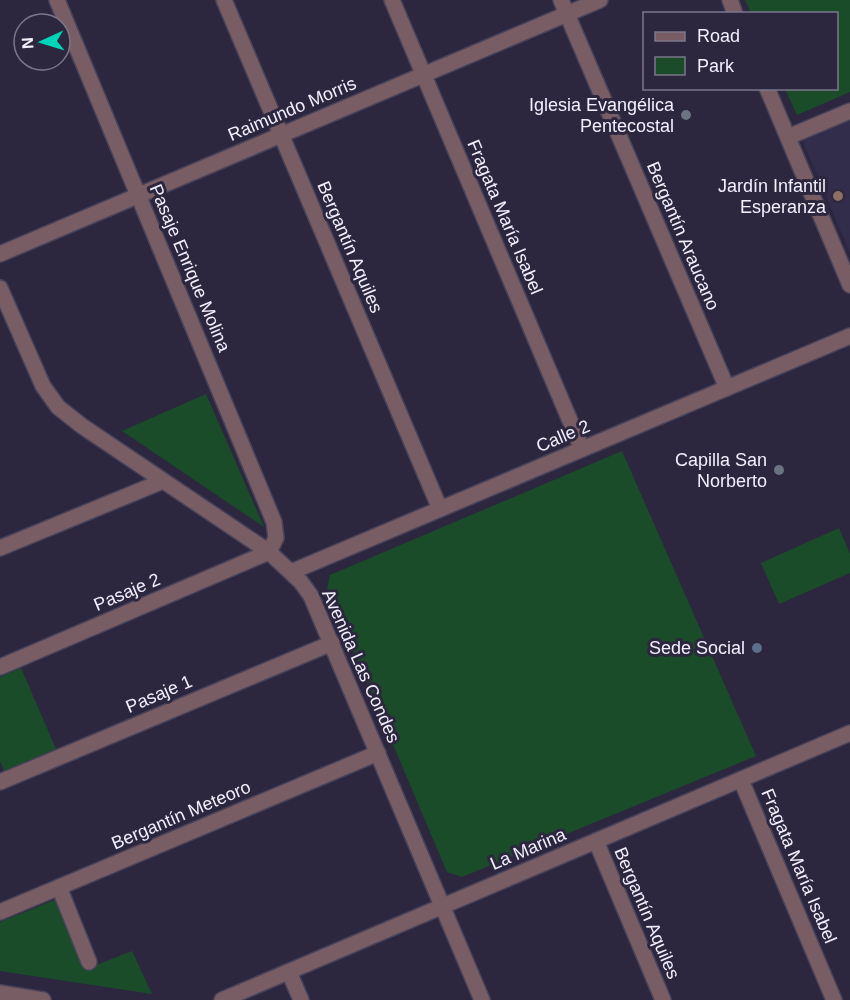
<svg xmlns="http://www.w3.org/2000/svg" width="850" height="1000" font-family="Helvetica,sans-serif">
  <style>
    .built { fill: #332d4c }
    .green { fill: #1a4c29 }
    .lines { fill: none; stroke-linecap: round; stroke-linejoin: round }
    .minor-casing { stroke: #48435a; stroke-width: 18 }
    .tertiary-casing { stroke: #48435a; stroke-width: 18 }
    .minor { stroke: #795d64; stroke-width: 15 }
    .tertiary { stroke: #795d64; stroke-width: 15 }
    .worship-dot { fill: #6b7280; stroke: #2c273f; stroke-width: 2 }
    .education-dot { fill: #8d6e63; stroke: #2c273f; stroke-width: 2 }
    .service-dot { fill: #5c6f8a; stroke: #2c273f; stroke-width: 2 }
    .labels { text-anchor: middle; stroke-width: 6; stroke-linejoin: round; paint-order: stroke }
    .poi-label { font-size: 18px; fill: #f2f0fd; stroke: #2c273f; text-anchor: end }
    .street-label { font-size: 18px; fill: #f2f0fd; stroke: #2c273f }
  </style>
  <rect width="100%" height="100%" fill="#2c273f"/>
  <path class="built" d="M850,119V253L802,139Z"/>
  <g class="green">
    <path d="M745,0H850V92L797,115L785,89L836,88V14L751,13Z"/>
    <path d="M206,394L264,527L122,431Z"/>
    <path d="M622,451L756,756L462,877L447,872L327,589L330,575Z"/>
    <path d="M839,528L850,554V573L779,604L761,563Z"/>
    <path d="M21,668L56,749L4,771L0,761V677Z"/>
    <path d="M57,899L86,969L132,951L152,994L0,971V922Z"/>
  </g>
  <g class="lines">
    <defs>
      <g id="minor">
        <path d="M224,0L440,509"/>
        <path d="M392,0L582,449"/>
        <path d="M561,0L727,388"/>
        <path d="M730,0L735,14"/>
        <path d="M767,88L850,285"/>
        <path d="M788,137L850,111"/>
        <path d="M0,254L600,0"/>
        <path d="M0,288L43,386L58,407L82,426L269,552L301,582L311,596L482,1000"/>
        <path d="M0,548L163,481"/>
        <path d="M291,572L850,336"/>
        <path d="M0,667L269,552L276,538L274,522L57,0"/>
        <path d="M741,780L834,1000"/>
        <path d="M0,782L332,643"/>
        <path d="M596,841L663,1000"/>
        <path d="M59,887L89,962"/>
        <path d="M0,912L378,753"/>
        <path d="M289,972L301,1000"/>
      </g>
      <g id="tertiary">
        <path d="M0,993L43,1000"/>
        <path d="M222,1000L850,733"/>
      </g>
    </defs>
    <use href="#minor" class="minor-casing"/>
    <use href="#tertiary" class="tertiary-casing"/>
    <use href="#minor" class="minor"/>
    <use href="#tertiary" class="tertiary"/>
  </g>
  <g class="worship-dot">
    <circle cx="686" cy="115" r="6"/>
    <circle cx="779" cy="470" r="6"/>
  </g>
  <circle class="education-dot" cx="838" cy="196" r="6"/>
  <circle class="service-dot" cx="757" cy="648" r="6"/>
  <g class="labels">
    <g class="poi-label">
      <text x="674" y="111">Iglesia Evangélica<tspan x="674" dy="21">Pentecostal</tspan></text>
      <text x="826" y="192">Jardín Infantil<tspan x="826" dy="21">Esperanza</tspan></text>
      <text x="767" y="466">Capilla San<tspan x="767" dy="21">Norberto</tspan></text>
      <text x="745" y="654">Sede Social</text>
    </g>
    <g class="street-label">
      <text transform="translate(292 109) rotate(-23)" y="6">Raimundo Morris</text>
      <text transform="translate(505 217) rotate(67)" y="6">Fragata María Isabel</text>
      <text transform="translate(683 236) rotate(67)" y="6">Bergantín Araucano</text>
      <text transform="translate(350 247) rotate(67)" y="6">Bergantín Aquiles</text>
      <text transform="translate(190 268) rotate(67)" y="6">Pasaje Enrique Molina</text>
      <text transform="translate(563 436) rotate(-23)" y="6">Calle 2</text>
      <text transform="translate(127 592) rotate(-23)" y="6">Pasaje 2</text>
      <text transform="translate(361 666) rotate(66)" y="6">Avenida Las Condes</text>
      <text transform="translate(159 694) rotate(-23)" y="6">Pasaje 1</text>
      <text transform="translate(181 815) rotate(-23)" y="6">Bergantín Meteoro</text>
      <text transform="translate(528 849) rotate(-23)" y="6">La Marina</text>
      <text transform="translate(799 866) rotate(67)" y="6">Fragata María Isabel</text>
      <text transform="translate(647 913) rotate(67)" y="6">Bergantín Aquiles</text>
    </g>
  </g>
  <rect x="643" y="12" width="195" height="78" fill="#2c273f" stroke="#7b778b" stroke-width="1.5"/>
  <rect x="655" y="32" width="30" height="9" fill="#795d64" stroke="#7b778b" stroke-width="1.5"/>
  <text x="697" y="42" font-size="18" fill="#f2f0fd">Road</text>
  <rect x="655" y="57" width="30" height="18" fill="#1a4c29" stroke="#7b778b" stroke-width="1.5"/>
  <text x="697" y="72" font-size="18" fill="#f2f0fd">Park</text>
  <g transform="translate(42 42) rotate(266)"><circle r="28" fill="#2c273f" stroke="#7b778b" stroke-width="1.5"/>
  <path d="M0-4.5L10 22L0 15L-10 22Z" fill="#00d5b7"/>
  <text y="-9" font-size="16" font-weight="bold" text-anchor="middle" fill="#f2f0fd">N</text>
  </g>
</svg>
